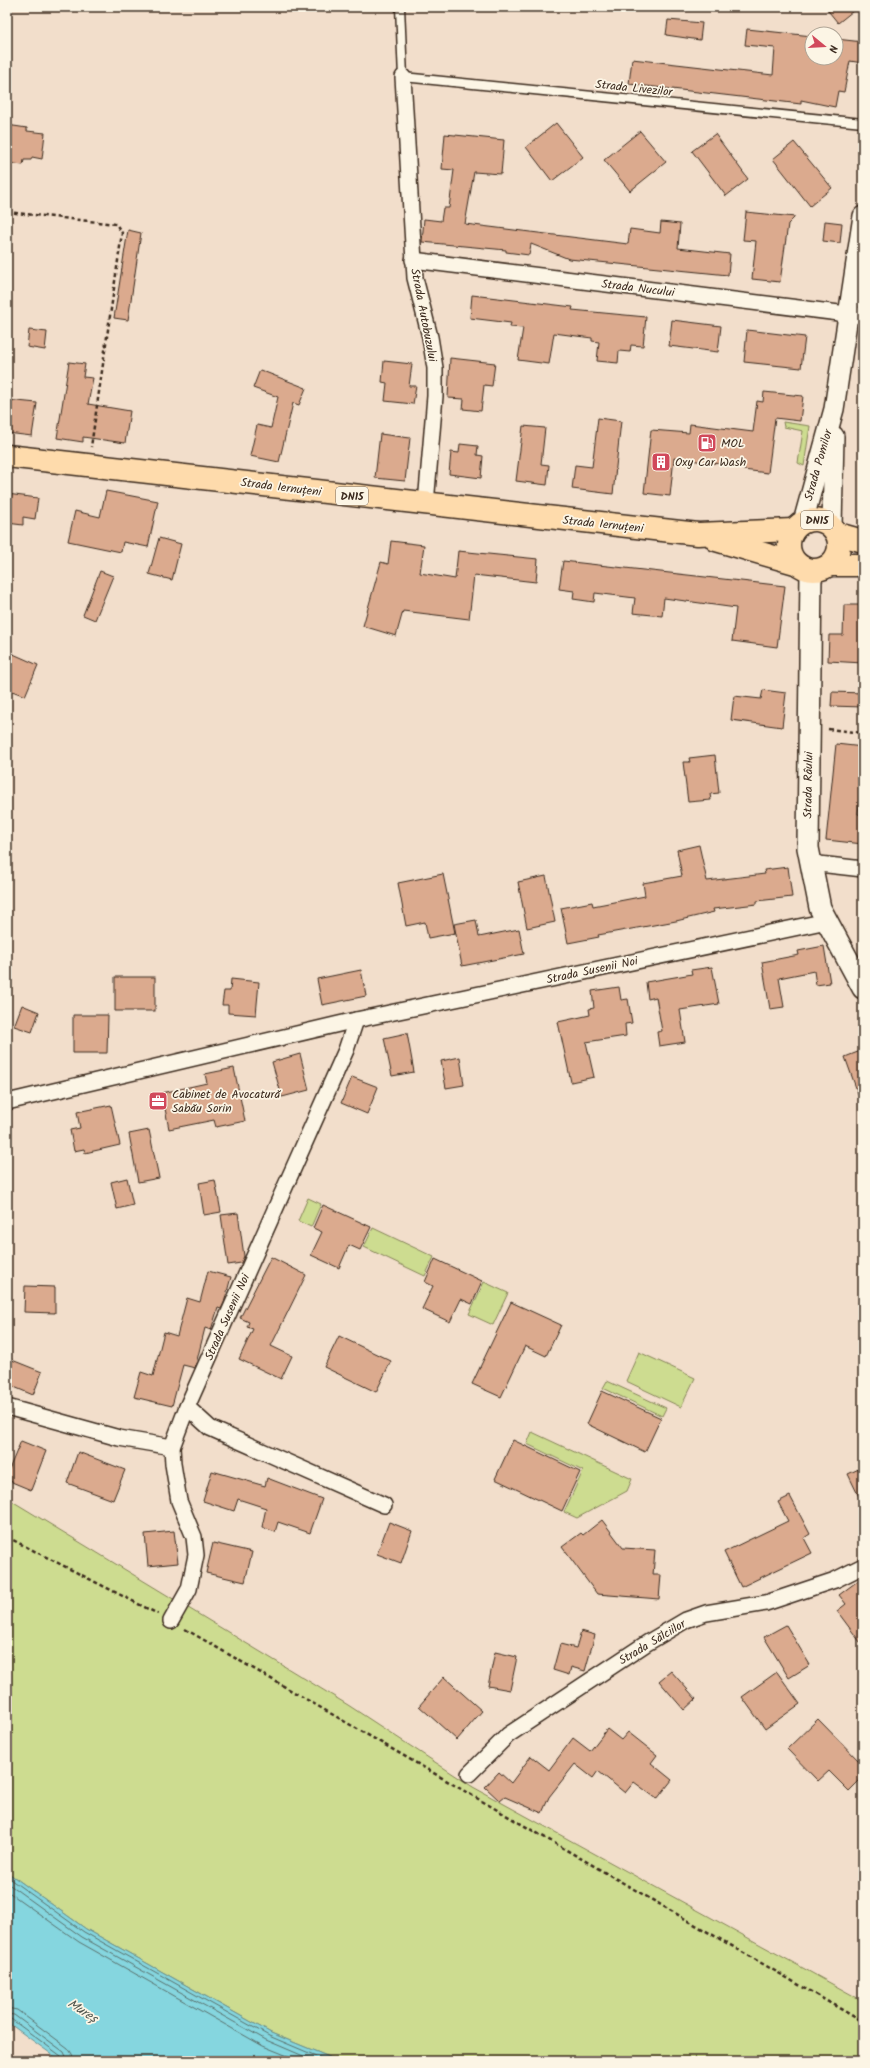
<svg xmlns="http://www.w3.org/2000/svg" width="870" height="2068" font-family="Kalam,sans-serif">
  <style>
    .green { fill: #cddc90; stroke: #848357 }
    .water { fill: #85d6df; stroke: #679192 }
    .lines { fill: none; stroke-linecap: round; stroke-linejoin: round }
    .shore { stroke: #596f6b; stroke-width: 1 }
    .building { fill: #dbaa8e; stroke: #3b2a1e }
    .service-casing { stroke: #3b2a1e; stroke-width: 11 }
    .minor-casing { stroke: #3b2a1e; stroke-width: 18 }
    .tertiary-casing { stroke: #3b2a1e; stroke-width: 22 }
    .secondary-casing { stroke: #3b2a1e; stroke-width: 24 }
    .primary-casing { stroke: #3b2a1e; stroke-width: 25 }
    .path { stroke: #3b2a1e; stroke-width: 2.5; stroke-dasharray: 4 3; stroke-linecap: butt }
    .service { stroke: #fcf5e5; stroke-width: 8 }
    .minor { stroke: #fcf5e5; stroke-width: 15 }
    .tertiary { stroke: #fcf5e5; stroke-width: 19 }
    .secondary { stroke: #fcf5e5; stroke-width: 21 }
    .primary { stroke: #fedbac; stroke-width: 22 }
    .labels { text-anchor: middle; stroke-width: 3.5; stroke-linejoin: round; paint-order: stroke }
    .shield { fill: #fcf5e5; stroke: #75675a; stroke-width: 1 }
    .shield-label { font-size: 11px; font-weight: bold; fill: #3b2a1e }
    .street-label { font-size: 12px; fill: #3b2a1e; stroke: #fcf5e5 }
    .poi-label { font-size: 12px; fill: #3b2a1e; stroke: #fcf5e5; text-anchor: start }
    .water-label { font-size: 13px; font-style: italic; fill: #4e554e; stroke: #fcf5e5 }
  </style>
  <rect width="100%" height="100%" fill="#f2decb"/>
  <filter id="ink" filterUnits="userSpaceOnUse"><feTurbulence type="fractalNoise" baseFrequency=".025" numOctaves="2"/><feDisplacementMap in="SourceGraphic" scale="8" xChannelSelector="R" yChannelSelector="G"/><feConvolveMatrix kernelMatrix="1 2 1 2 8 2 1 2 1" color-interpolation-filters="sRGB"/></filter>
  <g filter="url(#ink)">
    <g class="green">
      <path d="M783,422L810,426L804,466L798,463L803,431L784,427Z"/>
      <path d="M308,1198L321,1204L311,1227L298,1221Z"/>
      <path d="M373,1228L434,1257L425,1276L364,1247Z"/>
      <path d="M484,1282L508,1293L493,1325L469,1314Z"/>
      <path d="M639,1352L695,1378L681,1407L626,1381Z"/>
      <path d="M607,1381L666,1408L662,1416L603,1388Z"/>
      <path d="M532,1432L632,1479L627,1491L577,1518L564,1512L583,1471L527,1444Z"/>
      <path d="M7,1498L348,1705L473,1787L863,2001V2061H339L271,2033L86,1929L7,1872Z"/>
    </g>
    <path class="water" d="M7,1872L86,1929L271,2033L339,2061H61L7,2022Z"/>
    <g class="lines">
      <g class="shore">
        <path d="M7,1877L84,1932L269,2036L328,2061"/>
        <path d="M7,1883L82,1937L266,2040L315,2061"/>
        <path d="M7,1891L79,1942L263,2046L300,2061"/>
        <path d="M7,2008L17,2010L68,2048L72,2054L74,2061"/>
        <path d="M7,2014L14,2015L64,2052L68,2061"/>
        <path d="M7,2019H11L61,2056L62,2061"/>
      </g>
    </g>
    <g class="building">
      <path d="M825,7H858L838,23Z"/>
      <path d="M668,20L702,23L700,40L666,35Z"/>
      <path d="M747,29L812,36V58H836V39L863,42V63L850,61L844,92L838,91L835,107L801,100V104L629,84L632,59L773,75L775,48L745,45Z"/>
      <path d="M556,123L583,157L552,181L526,147Z"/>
      <path d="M7,125L27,128V131L45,133L42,159L32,157L31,160H24L23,165L7,163Z"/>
      <path d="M640,131L666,162L630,191L604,160Z"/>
      <path d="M445,134L504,140L501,174L474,172L465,224L628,244L630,229L660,233L661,222L680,224L678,248L730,254L728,275L569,259L531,244L529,255L506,252V250L422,242L424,219L441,221L443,208H449L454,170L442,169Z"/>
      <path d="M715,134L748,179L726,196L692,151Z"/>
      <path d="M794,142L832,188L810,206L773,159Z"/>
      <path d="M746,212L795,217L788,224L780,282L752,279L756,241L743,240Z"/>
      <path d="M825,221L842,223L840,243L823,241Z"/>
      <path d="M128,230L141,233L128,320L114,318Z"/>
      <path d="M472,295L573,307L572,310L646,317L643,346L631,345L630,352L619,351L618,363L597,361L599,342L592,341V338L554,333L549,364L518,360L523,328L510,327L511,323L470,318Z"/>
      <path d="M672,320L721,326L718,352L669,346Z"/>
      <path d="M29,330L47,332L45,350L27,347Z"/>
      <path d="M747,330L805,337L801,368L744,362Z"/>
      <path d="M450,358L495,363L492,386L484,385L481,411L463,409L464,399L448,398Z"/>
      <path d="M384,361L412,364L409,386H416L413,404L385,401L387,383L382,382Z"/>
      <path d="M69,362L85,364L83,377L93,378L88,404L130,411L125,443L83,437V442L57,438Z"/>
      <path d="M260,370L306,388L299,405L293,403L279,462L250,456L257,425L271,428L278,397L253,388Z"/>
      <path d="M764,392L803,396L800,421L775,418L768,473L743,470L744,467L674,458L670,496L644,493L651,430L689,433L690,424L753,432L757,401L763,402Z"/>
      <path d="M7,400L37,403L32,436L7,433Z"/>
      <path d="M598,418L621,421L613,494L572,489L575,465L592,467Z"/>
      <path d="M523,426L545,428L541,464L549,465L547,485L516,481Z"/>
      <path d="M380,434L410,438L405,481L375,478Z"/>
      <path d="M460,444L478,446L477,455L483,456L481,478L449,474L451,452L459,453Z"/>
      <path d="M106,491L158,501L148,547L123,542L121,552L68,541L75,511L100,517Z"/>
      <path d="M7,494L38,498L35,519L23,517V525L7,523Z"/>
      <path d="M159,538L181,544L172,580L149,574Z"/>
      <path d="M391,541L424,545L420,573L455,579L458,551L538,559L536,582L474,575L469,619L403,611L396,636L363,626L381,562L388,564Z"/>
      <path d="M563,561L785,586L777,647L732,641L736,608L664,598L662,616L633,613L635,598L595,593L594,602L573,599L574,591L559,589Z"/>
      <path d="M100,571L113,576L95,620L83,615Z"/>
      <path d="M844,605H863V663L828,661L829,635H843Z"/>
      <path d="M11,653L38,665L25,696L7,689V661Z"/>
      <path d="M763,690L786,693L782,727L731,720L734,696L761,699Z"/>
      <path d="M832,692L863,693V707L831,706Z"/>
      <path d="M836,744L863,747V767L858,814L863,815V844L826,840Z"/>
      <path d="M715,755L719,793L710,794L711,800L688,802L683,762H690L689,758Z"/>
      <path d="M699,845L707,881L765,874L764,870L788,867L792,897L757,901V904L713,909L714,912L676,921L598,935L599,937L568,943L561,908L592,902L593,906L645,896L643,883L682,876L677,850Z"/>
      <path d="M443,874L455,933L428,938L425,922L406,926L398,883Z"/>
      <path d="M546,876L555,922L527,928L518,882Z"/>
      <path d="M476,920L479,937L519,929L524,954L462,966L454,924Z"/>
      <path d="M824,946L830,983L816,985L814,971L779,978L784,1007L770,1009L762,962L799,955L798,951Z"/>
      <path d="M712,967L719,1004L680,1010L685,1042L659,1046L657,1032L662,1031L656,997L648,999L646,982L692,974L691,970Z"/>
      <path d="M361,970L366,996L322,1005L317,979Z"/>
      <rect x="115" y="977" width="40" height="34"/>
      <path d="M231,979L259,982L256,1015L228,1013V1005H222L224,991H230Z"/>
      <path d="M619,987L621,1000L628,999L632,1023L625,1024L626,1036L586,1042L594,1077L571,1082L558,1022L590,1015L589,1009L594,1008L592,991Z"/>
      <path d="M22,1005L39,1012L32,1032L14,1026Z"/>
      <path d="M73,1015H108L107,1053H73Z"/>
      <path d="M407,1033L414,1072L392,1076L384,1038Z"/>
      <path d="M863,1050V1101L861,1102L845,1057Z"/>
      <path d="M300,1054L309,1090L282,1097L272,1062Z"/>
      <path d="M460,1057L464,1085L446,1088L441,1061Z"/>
      <path d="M234,1068L245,1121L216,1127L214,1120L169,1129L162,1093L207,1083L205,1074Z"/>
      <path d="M352,1077L378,1087L367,1114L341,1103Z"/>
      <path d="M111,1105L120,1145L85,1153L84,1149L74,1151L70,1130L80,1128L77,1112Z"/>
      <path d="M149,1130L159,1178L138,1182L129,1134Z"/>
      <path d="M127,1178L133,1205L117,1209L111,1182Z"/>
      <path d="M215,1180L221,1212L204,1215L199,1183Z"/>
      <path d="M323,1205L371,1227L360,1250L349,1245L339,1268L311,1255L322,1232L313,1228Z"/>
      <path d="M238,1213L244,1256L241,1263L228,1265L221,1215Z"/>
      <path d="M271,1257L306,1275L271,1346L292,1356L281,1379L239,1359L253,1329L247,1327L249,1322L240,1318Z"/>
      <path d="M435,1259L482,1281L472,1304L461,1299L450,1322L422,1309L433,1286L425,1282Z"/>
      <path d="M208,1271L231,1277L224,1303L221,1309L218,1308L211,1330L205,1328L195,1368L183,1365L172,1406L134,1397L141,1372L153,1376L164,1332L177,1336L187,1298L200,1302Z"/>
      <path d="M25,1286L55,1287V1313L24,1312Z"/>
      <path d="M511,1302L561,1325L546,1356L525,1346L501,1397L472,1384Z"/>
      <path d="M339,1336L391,1361L376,1392L324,1367Z"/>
      <path d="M7,1358L42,1372L33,1395L7,1384Z"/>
      <path d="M602,1391L661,1418L645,1452L587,1424Z"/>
      <path d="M513,1440L580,1472L562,1511L495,1479Z"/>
      <path d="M21,1441L46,1451L31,1490L7,1480V1474Z"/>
      <path d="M78,1452L125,1470L113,1500L67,1483Z"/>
      <path d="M863,1467V1505L848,1474Z"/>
      <path d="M212,1471L265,1486L267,1478L322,1499L310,1533L278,1522L275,1532L262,1527L266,1508L238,1499L234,1511L203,1501Z"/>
      <path d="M790,1496L810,1534L804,1538L812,1553L741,1587L724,1552L788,1521L778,1502Z"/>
      <path d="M602,1520L623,1548L655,1550L653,1575H661L659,1599L597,1594L562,1547L581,1533L583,1535Z"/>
      <path d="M389,1522L412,1531L401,1563L377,1554Z"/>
      <path d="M174,1531L178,1563L148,1566L145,1534Z"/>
      <path d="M213,1543L252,1552L245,1582L206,1573Z"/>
      <path d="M863,1577V1646L837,1611L846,1604L839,1595Z"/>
      <path d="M786,1625L810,1665L789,1678L764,1637Z"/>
      <path d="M581,1631L595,1635L585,1671L571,1667L569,1675L553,1670L560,1644L576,1648Z"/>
      <path d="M495,1652L517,1657L510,1690L488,1686Z"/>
      <path d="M671,1671L696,1699L684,1710L659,1681Z"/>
      <path d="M777,1672L800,1704L765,1729L742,1697Z"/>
      <path d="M444,1677L482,1711L457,1740L419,1706Z"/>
      <path d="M818,1719L863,1765V1777L849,1791L829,1771L818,1781L787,1749Z"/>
      <path d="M607,1729L621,1740L628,1732L657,1755L651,1763L672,1780L657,1799L634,1782L625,1793L598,1771L593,1778L575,1764L549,1797L542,1813L505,1797L500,1801L485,1787L499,1772L511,1783L531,1756L549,1770L573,1738L590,1751Z"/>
    </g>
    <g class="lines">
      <defs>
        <path id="service" d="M400,7L403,77L863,123"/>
        <g id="minor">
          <path d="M403,77L415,278L430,337L435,368V396L426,504"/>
          <path d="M413,260L863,316"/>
          <path d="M810,863L863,869"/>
          <path d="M7,1102L356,1020L827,921"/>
          <path d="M7,1407L119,1438L172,1447"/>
          <path d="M187,1407L210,1428L384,1505"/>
          <path d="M171,1621L189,1589L196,1555L194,1537L179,1501L173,1464L172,1447L187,1407L346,1050L356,1020"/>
          <path d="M469,1774L508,1735L647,1643L686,1620L706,1613L766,1603L835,1580L863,1566"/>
        </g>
        <g id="tertiary">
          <path d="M803,522L834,409L863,216"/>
          <path d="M832,526L834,436"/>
        </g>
        <path id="secondary" d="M811,571L808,848L820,908L863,988"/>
        <g id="primary">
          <path d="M7,456L698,534L793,530"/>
          <circle cx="814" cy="545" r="25"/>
          <path d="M838,534L863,541"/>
          <path d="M716,540L795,563"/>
          <path d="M831,565H863"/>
        </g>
      </defs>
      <use href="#service" class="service-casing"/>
      <use href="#minor" class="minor-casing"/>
      <use href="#tertiary" class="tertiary-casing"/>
      <use href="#secondary" class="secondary-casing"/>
      <use href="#primary" class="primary-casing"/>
      <g class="path">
        <path d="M7,212L116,224L122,233L91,447"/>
        <path d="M828,729L863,733"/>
        <path d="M7,1537L158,1614"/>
        <path d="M185,1629L863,2022"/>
      </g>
      <use href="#service" class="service"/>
      <use href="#minor" class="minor"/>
      <use href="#tertiary" class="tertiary"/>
      <use href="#secondary" class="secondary"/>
      <use href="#primary" class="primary"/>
    </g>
  </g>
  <defs>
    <symbol id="fuel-square" viewBox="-11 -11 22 22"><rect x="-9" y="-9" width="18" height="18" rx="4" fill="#d1495b" stroke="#fcf5e5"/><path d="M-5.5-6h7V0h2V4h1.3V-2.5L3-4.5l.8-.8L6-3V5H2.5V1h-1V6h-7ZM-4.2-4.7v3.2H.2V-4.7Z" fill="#fff"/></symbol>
    <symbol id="building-square" viewBox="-11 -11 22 22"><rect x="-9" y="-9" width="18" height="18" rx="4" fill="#d1495b" stroke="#fcf5e5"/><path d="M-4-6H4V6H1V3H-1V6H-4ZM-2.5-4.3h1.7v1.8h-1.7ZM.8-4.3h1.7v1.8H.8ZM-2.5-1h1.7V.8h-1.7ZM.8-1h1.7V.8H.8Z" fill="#fff"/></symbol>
    <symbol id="office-square" viewBox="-11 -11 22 22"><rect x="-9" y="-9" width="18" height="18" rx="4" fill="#d1495b" stroke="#fcf5e5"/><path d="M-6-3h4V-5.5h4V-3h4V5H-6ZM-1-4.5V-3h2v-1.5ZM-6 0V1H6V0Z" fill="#fff"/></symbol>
  </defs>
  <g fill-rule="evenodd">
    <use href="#fuel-square" x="696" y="432" width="22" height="22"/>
    <use href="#building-square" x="650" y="451" width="22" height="22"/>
    <use href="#office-square" x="147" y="1090" width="22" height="22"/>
  </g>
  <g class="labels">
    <g class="shield">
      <rect x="336" y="487" width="32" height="18" rx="3"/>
      <rect x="801" y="511" width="32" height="18" rx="3"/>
    </g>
    <g class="shield-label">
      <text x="352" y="500">DN15</text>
      <text x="817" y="524">DN15</text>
    </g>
    <g class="street-label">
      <text transform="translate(634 88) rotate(6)" y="4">Strada Livezilor</text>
      <text transform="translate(638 288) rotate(7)" y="4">Strada Nucului</text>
      <text transform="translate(424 315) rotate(79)" y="4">Strada Autobuzului</text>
      <text transform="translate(818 465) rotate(-74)" y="4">Strada Pomilor</text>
      <text transform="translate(281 487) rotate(7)" y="4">Strada Iernuțeni</text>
      <text transform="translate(603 524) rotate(6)" y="4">Strada Iernuțeni</text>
      <text transform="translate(808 785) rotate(-89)" y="4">Strada Râului</text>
      <text transform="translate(592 970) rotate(-12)" y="4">Strada Susenii Noi</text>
      <text transform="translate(227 1317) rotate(-66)" y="4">Strada Susenii Noi</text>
      <text transform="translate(652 1642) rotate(-31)" y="4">Strada Sălciilor</text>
    </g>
    <g class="poi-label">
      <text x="721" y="447">MOL</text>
      <text x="675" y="466">Oxy Car Wash</text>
      <text x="172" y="1098">Cabinet de Avocatură<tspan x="172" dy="14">Sabău Sorin</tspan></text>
    </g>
    <g class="water-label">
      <text transform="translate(83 2010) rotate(33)" y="5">Mureș</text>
    </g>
  </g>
  <rect width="870" height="2068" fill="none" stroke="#fcf5e5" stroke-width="24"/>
  <rect x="12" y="12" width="846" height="2044" fill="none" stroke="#3b2a1e" stroke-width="1.5" filter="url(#ink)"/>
  <g transform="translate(824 46) rotate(108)"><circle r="19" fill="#fcf5e5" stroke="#afa495"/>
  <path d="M0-3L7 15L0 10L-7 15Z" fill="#d1495b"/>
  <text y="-6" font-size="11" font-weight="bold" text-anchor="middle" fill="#3b2a1e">N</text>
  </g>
</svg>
